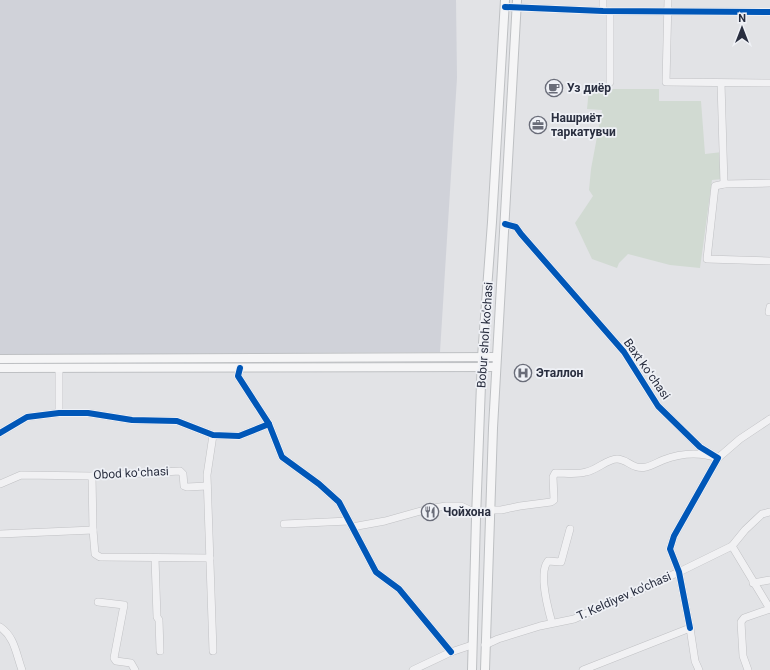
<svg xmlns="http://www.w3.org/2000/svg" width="770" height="670" font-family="Roboto,sans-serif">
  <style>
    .built { fill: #d0d2d9 }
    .green { fill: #d1dad2 }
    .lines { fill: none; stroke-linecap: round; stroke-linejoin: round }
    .minor-casing { stroke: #c0c1c4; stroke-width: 8 }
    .major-casing { stroke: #bec0c3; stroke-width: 10 }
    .minor { stroke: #f1f1f3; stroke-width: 7 }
    .major { stroke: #f5f5f6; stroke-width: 8 }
    .cycleway-casing { stroke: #eff1f6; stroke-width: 8 }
    .cycleway { stroke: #0057b8; stroke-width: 6 }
    .labels { text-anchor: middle; stroke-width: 3.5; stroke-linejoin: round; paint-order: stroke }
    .poi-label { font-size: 12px; font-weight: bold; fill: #292e3f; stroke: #eff1f6; text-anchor: start }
    .street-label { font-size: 12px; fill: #292e3f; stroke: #eff1f6 }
  </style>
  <rect width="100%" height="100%" fill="#e2e3e6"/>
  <path class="built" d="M0,0H456L457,78L440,352L0,355Z"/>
  <path class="green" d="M589,89H659V101H701L705,154L722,152L723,179L712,180L700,268L670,265L628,254L619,263L617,268L592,259L575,223L593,196L589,190L591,169L602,110L587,109Z"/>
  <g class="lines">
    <defs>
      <g id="minor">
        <path d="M668,0L666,82L770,83"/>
        <path d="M505,7L603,11L770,12"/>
        <path d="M603,11V0"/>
        <path d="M610,82V11"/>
        <path d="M721,83L724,184"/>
        <path d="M770,183L724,184L715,186L707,259L770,261"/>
        <path d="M505,224L516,227L521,234L624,352L658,406L700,447L718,458L674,536L670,549L679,572L690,628"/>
        <path d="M769,312L770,307"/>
        <path d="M240,368L238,376L269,424L282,457L319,484L339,502L376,572L399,589L451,652"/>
        <path d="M59,413V368"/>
        <path d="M0,433L27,417L59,413H88L132,420L177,421L213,435L239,436L269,424"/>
        <path d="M213,435L207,475L213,651"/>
        <path d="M0,484L21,475L92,476L180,471L183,474L184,486L187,487L207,486"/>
        <path d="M490,510H501L520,506L551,502L554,500L553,477L555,473C566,473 576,475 586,472C597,470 607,459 617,459C628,459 632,470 646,467C652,466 658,462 663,460C681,453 700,452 718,458L740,439L770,419"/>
        <path d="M284,524L349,521"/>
        <path d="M352,527L385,521L428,509L446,506H461L476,513"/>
        <path d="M93,530L95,554L100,557L210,558"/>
        <path d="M0,534L93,530L92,476"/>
        <path d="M732,546L770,609"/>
        <path d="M155,558L157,617L159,620L160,651"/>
        <path d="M753,583L770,580"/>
        <path d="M98,602L124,605L114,658L116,661L131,663L135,670"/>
        <path d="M552,623C548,609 538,573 548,561L561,562L570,529"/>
        <path d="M0,627C15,637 16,654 22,670"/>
        <path d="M485,645L498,639L540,626L574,619L679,572L732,546L745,530L762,514L770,512"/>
        <path d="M413,670L451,652L472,645"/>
        <path d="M583,670L690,628L695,661L699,670"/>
        <path d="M748,670L743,656L741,622L744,618L770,609"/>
      </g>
      <g id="major">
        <path d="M0,359L496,357"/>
        <path d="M0,368L496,367"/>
        <path d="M472,670L476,518L482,357L492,222L505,0"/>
        <path d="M485,670L493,428L517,0"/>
      </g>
    </defs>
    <use href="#minor" class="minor-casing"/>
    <use href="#major" class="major-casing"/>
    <use href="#minor" class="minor"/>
    <use href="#major" class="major"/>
    <defs>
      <g id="cycleway">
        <path d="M505,7L603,11L770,12"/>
        <path d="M505,224L516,227L521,234L624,352L658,406L700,447L718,458L674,536L670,549L679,572L690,628"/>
        <path d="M240,368L238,376L269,424L282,457L319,484L339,502L376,572L399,589L451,652"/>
        <path d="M0,433L27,417L59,413H88L132,420L177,421L213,435L239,436L269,424"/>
      </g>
    </defs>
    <use href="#cycleway" class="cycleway-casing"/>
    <use href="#cycleway" class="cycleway"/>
  </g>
  <defs>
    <symbol id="cafe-ring" viewBox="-11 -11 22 22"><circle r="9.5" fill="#eff1f6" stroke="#6a6d79" stroke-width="1.5"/><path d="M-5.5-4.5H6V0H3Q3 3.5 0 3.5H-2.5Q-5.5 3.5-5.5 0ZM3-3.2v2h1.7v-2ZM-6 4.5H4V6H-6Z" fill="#6a6d79"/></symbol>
    <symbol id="office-ring" viewBox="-11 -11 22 22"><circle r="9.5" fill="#eff1f6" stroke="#6a6d79" stroke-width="1.5"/><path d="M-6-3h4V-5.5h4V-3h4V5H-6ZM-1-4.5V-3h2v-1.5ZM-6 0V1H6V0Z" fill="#6a6d79"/></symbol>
    <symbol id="hospital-ring" viewBox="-11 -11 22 22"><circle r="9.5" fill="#eff1f6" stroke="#6a6d79" stroke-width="1.5"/><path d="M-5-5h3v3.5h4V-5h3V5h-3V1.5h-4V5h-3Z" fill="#6a6d79"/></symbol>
    <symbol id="restaurant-ring" viewBox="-11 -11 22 22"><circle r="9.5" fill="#eff1f6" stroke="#6a6d79" stroke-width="1.5"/><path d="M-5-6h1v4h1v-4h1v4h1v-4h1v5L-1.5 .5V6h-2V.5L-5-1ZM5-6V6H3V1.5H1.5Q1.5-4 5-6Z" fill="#6a6d79"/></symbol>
  </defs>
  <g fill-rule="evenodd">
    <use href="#cafe-ring" x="544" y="78" width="20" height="20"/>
    <use href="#office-ring" x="528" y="115" width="20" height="20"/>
    <use href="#hospital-ring" x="513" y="363" width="20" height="20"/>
    <use href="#restaurant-ring" x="420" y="502" width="20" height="20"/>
  </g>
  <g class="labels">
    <g class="poi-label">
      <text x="567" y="92">Уз диёр</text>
      <text x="551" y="122">Нашриёт<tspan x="551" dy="14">таркатувчи</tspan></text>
      <text x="536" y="377">Эталлон</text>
      <text x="443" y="516">Чойхона</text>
    </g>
    <g class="street-label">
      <text transform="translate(485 335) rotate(-86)" y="4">Bobur shoh ko'chasi</text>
      <text transform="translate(647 369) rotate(55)" y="4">Baxt koʻchasi</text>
      <text transform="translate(131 473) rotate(-3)" y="4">Obod koʻchasi</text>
      <text transform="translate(624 596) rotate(-24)" y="4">T. Keldiyev ko'chasi</text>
    </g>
  </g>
  <g transform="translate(742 28)" stroke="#eff1f6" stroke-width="3" paint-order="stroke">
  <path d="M0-3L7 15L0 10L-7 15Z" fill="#292e3f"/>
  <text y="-6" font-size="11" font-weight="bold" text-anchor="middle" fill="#292e3f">N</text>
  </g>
</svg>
